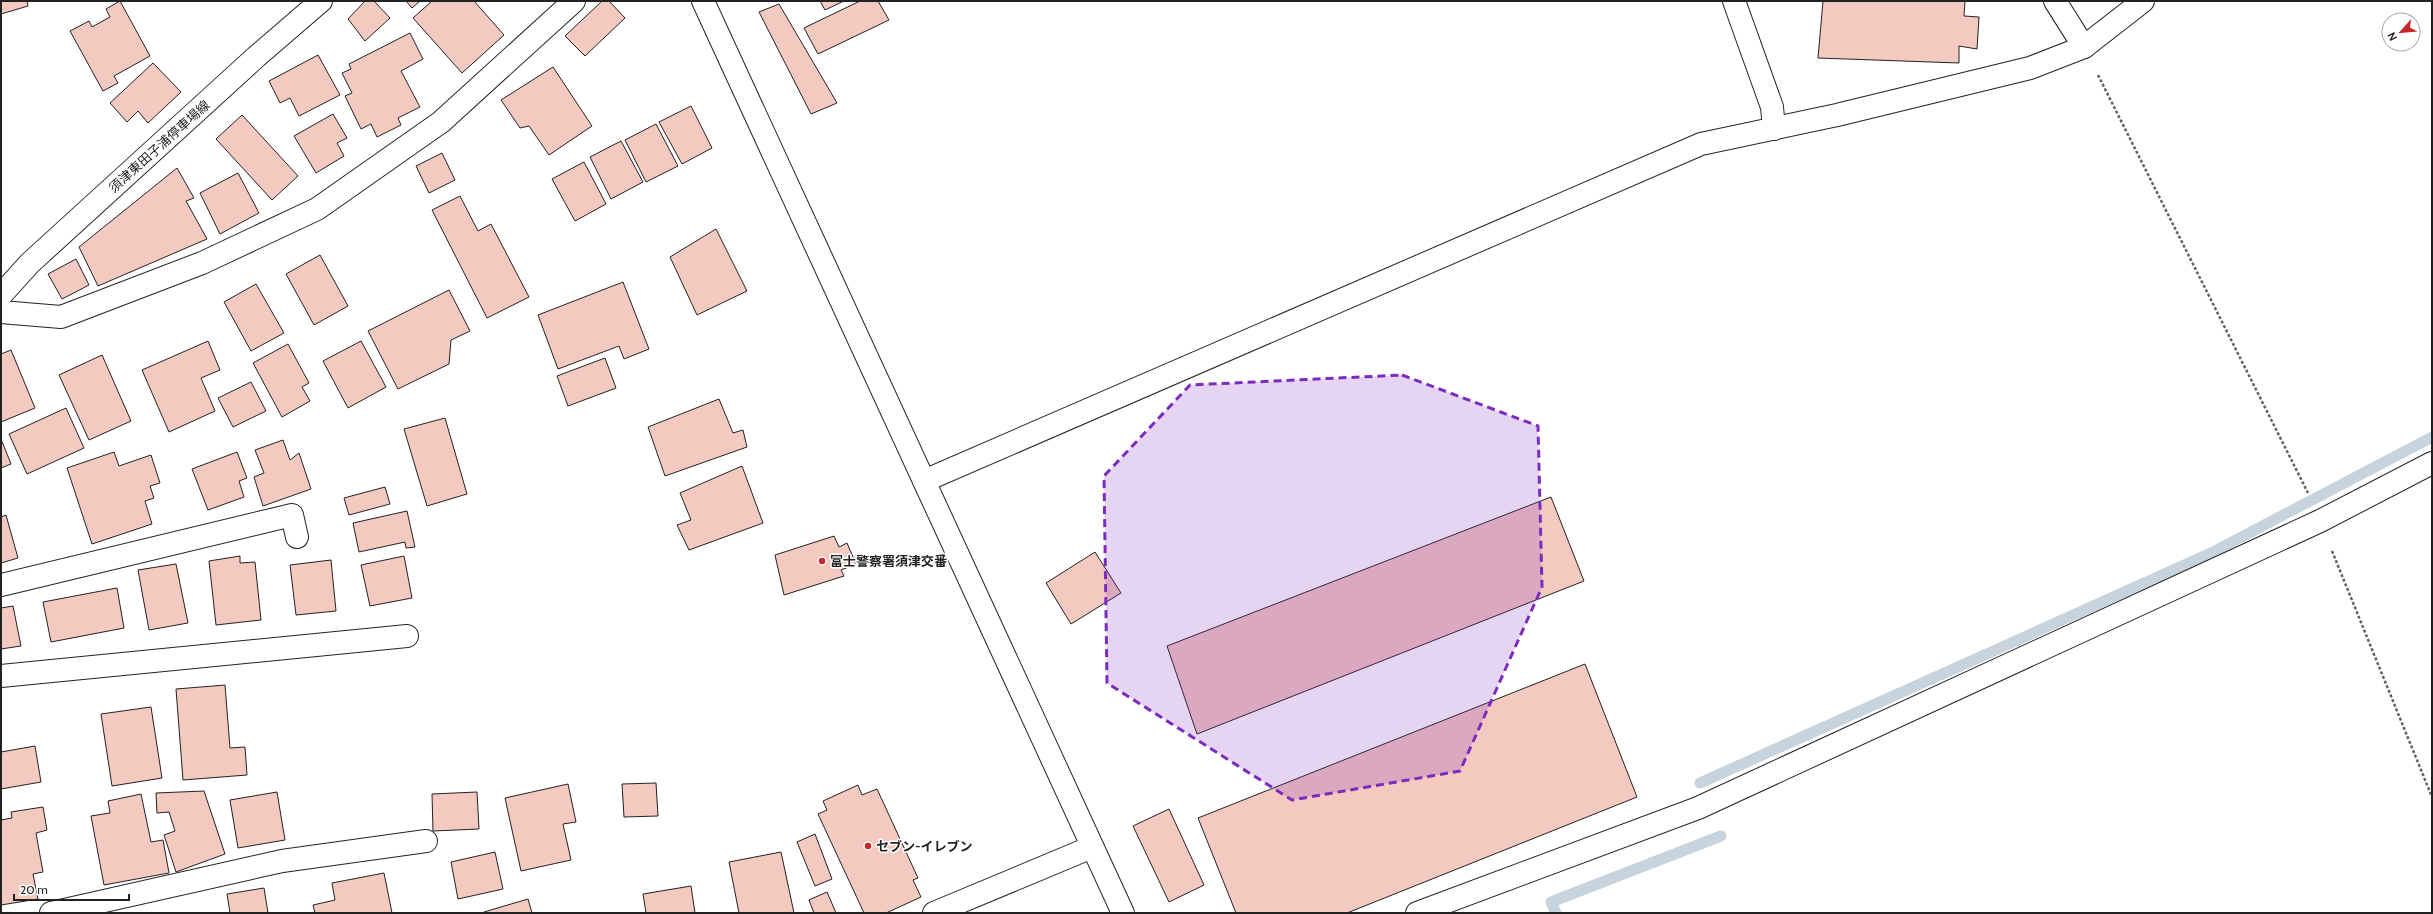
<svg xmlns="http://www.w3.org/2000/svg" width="2433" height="914" font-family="Cabin,'Noto Sans JP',sans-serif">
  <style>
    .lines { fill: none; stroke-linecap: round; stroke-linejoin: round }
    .stream { stroke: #c7d3dd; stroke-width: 11 }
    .building { fill: #f3c9c0; stroke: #222 }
    .minor-casing { stroke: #222; stroke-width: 24 }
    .major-casing { stroke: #222; stroke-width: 24 }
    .path { stroke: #646464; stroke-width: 2.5; stroke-dasharray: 3 2; stroke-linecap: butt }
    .minor { stroke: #fff; stroke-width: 22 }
    .major { stroke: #fff; stroke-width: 22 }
    .marked { fill: #7b2cbf; fill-opacity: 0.2; stroke: #7b2cbf; stroke-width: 3; stroke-dasharray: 8 5; stroke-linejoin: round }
    .poi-dot { fill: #c62828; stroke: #fff; stroke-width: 1.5 }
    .labels { text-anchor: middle; stroke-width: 3; stroke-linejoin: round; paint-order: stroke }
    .street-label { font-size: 13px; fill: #222; stroke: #fff }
    .poi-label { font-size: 13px; font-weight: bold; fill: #222; stroke: #fff; text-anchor: start }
  </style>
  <rect width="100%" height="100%" fill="#fff"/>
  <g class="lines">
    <g class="stream">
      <path d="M1700,783L2211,553L2432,437"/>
      <path d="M1556,913L1551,902L1721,836"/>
    </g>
  </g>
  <g class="building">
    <path d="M1,1H27L28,6L1,14Z"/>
    <path d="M120,1L150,56L114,76L118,83L103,91L70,31L89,21L92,27L110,17L106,9Z"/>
    <path d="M365,1H374L390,18L365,41L348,19Z"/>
    <path d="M406,1H420L412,8Z"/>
    <path d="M432,1H474L504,35L462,73L413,18Z"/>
    <path d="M602,1H609L625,18L585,56L565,36Z"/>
    <path d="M820,1H844L825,10Z"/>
    <path d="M860,1H878L889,20L818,54L804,28Z"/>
    <path d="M1823,1H1965L1964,16L1979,17L1977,49L1959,46V63L1818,58Z"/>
    <path d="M779,4L837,103L811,114L759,12Z"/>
    <path d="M410,33L423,59L401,71L420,107L398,118L401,125L377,137L371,124L361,129L345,96L352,93L342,73L351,69L349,64Z"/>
    <path d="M318,55L340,95L299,116L290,98L280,103L269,81Z"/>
    <path d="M153,63L181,92L148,123L138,111L127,122L110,103Z"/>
    <path d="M553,67L592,126L549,155L529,126L520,128L501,100Z"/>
    <path d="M691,106L712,148L682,164L659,122Z"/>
    <path d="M333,114L347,138L337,143L344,156L316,173L294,136Z"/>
    <path d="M242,115L298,176L272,200L216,139Z"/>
    <path d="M656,124L678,166L646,182L625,140Z"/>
    <path d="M621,141L643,182L611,199L590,157Z"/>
    <path d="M442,153L455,180L429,193L416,166Z"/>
    <path d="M584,162L606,204L575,221L552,179Z"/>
    <path d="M177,168L194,198L186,201L207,239L98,286L79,247Z"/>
    <path d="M238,173L259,213L220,234L200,193Z"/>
    <path d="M460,196L478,231L491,224L529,297L487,318L432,210Z"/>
    <path d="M716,229L747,291L697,315L670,257Z"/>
    <path d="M320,255L348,306L314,325L286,274Z"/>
    <path d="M76,259L89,285L62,299L48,274Z"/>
    <path d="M623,282L649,349L624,359L619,346L558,369L538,315Z"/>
    <path d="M256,284L284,333L251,351L224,302Z"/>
    <path d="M449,290L470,331L451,340L449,364L398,389L368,331Z"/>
    <path d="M208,341L220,370L201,378L215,411L169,432L142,370Z"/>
    <path d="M361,341L386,387L348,408L323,361Z"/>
    <path d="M288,344L309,383L302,387L310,401L282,417L253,363Z"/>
    <path d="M11,350L35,408L1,422V354Z"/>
    <path d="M102,355L131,421L89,440L59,375Z"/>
    <path d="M605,358L616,388L568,406L557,376Z"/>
    <path d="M251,382L266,411L233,427L218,398Z"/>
    <path d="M719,399L733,433L743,430L747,447L665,476L648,427Z"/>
    <path d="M66,408L84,448L27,474L9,434Z"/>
    <path d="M445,418L467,494L427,506L404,429Z"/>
    <path d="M1,439L11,464L1,468Z"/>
    <path d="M283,440L290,460L299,453L311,489L263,506L254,477L264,473L255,450Z"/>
    <path d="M114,452L119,466L151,455L160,483L150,486L154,498L145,501L152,524L92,544L67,468Z"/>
    <path d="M237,452L247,478L239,481L244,497L208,510L192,469Z"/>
    <path d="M742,466L763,523L689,550L677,525L691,520L680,493Z"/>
    <path d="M385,487L390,504L349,515L344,498Z"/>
    <path d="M1551,497L1584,581L1197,734L1167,646Z"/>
    <path d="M407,511L415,547L406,548L405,542L359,552L353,523Z"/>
    <path d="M6,515L18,558L1,563V517Z"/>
    <path d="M834,536L839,547L847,543L856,564L841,570L844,576L784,595L775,555Z"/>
    <path d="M1095,552L1121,593L1071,624L1046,583Z"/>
    <path d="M240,556V563L255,562L261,620L216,625L209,561Z"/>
    <path d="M404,556L412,598L370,606L361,565Z"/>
    <path d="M331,560L336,611L296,615L290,565Z"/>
    <path d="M176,564L188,623L149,630L138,570Z"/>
    <path d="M117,588L124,628L51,642L43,602Z"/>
    <path d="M13,606L21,646L1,649V608Z"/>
    <path d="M1585,664L1637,797L1347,913H1236L1198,818Z"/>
    <path d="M225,685L230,748L245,747L247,775L183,780L176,689Z"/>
    <path d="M151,707L162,778L112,786L101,714Z"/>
    <path d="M35,746L41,782L1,789V752Z"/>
    <path d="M656,783L658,816L624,817L622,784Z"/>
    <path d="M568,784L576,822L563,824L571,860L521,871L505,798Z"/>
    <path d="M858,785L862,795L877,789L918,878L913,880L921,897L886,913H864L818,814L827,810L823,801Z"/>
    <path d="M204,791L225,854L176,872L164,835L175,831L169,812L157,813L156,793Z"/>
    <path d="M277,792L285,840L238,848L230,800Z"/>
    <path d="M477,792L479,829L433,831L432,794Z"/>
    <path d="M141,794L151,842L163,840L169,873L104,885L91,816L110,813L108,801Z"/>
    <path d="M43,807L47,830L36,833L43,872L33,874L38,899L1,905V820L12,818L11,812Z"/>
    <path d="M1169,809L1204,885L1169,902L1133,826Z"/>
    <path d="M815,834L832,879L815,886L797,842Z"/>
    <path d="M495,852L503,889L458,899L451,862Z"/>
    <path d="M781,852L794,913H739L729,862Z"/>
    <path d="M384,873L392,913H315L313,905L335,900L332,883Z"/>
    <path d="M691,886L695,913H646L643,894Z"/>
    <path d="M264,888L268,913H230L227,894Z"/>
    <path d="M827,892L836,913H814L809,900Z"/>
    <path d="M528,899L532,913H484V912Z"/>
  </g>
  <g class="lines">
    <defs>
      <g id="minor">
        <path d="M703,1L1123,913"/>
        <path d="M1734,1L1772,107L1774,129"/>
        <path d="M2055,1L2084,47"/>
        <path d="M1,312L61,317L202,263L317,209L441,122L574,1"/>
        <path d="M924,481L1701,144L1837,115L2030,68L2084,47L2143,1"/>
        <path d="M1,585L292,515L297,537"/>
        <path d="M1,676L407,636"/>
        <path d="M51,913L282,861L426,841"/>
        <path d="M934,913L1092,847"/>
        <path d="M1417,913L1698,808L2320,521L2432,463"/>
      </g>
      <path id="major" d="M1,295L30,263L256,57L321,1"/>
    </defs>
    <use href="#minor" class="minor-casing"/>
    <use href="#major" class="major-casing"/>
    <g class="path">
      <path d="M2098,75L2308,493"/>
      <path d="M2332,551L2432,797"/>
    </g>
    <use href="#minor" class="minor"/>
    <use href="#major" class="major"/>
  </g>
  <path class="marked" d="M1402,375L1538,426L1542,587L1460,771L1292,800L1107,683L1104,476L1190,385Z"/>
  <g class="poi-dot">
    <circle cx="822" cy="561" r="4"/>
    <circle cx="868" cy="846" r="4"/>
  </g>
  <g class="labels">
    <g class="street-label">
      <text transform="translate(159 146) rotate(-42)" y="5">須津東田子浦停車場線</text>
    </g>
    <g class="poi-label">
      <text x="830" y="566">富士警察署須津交番</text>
      <text x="876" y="851">セブン-イレブン</text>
    </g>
  </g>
  <rect width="2433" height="914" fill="none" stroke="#222222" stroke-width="4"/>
  <g transform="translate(2401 32) rotate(243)"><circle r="19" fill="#ffffff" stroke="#a7a7a7"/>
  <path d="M0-3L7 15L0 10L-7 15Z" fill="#c62828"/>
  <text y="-6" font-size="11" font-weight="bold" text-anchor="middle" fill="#222222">N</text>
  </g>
  <path d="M14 894v6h115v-6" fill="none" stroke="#222222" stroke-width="2"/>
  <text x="20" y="894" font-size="12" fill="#222222" stroke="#ffffff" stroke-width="3" paint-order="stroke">20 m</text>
</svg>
